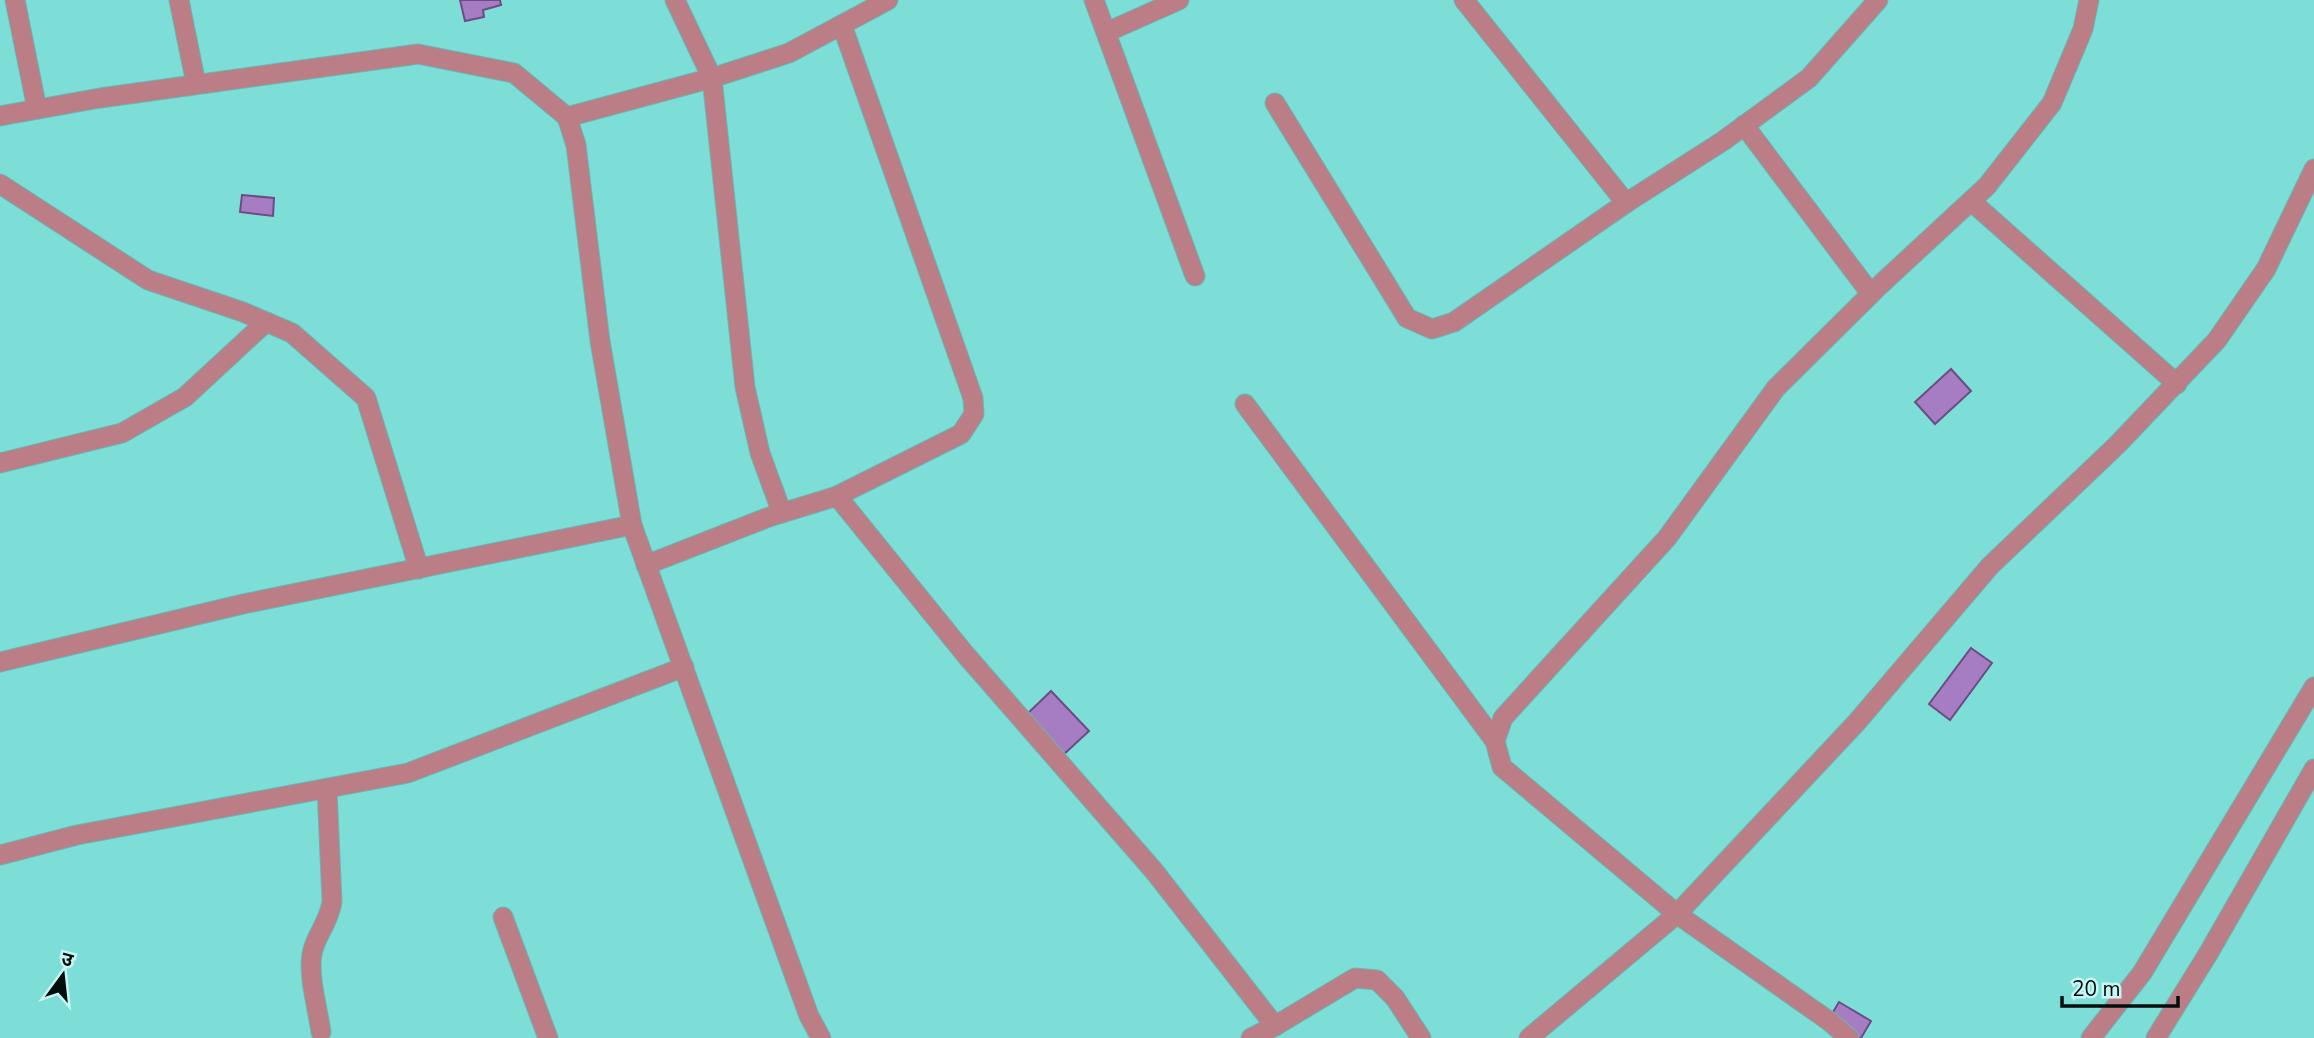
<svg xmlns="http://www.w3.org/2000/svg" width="2314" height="1038" font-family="'Nunito Sans','Noto Sans Devanagari',sans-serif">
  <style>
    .building { fill: #a67cc3; stroke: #6c4c83; stroke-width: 2 }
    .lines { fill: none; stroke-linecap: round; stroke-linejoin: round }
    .minor-casing { stroke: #66b9b4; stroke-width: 21 }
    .minor { stroke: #bb7d86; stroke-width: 19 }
  </style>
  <rect width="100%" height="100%" fill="#7dded8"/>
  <g class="building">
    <path d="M460,0H500L501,5L483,10L484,17L465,21Z"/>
    <path d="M242,195L274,198L273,216L240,212Z"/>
    <path d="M1951,369L1971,391L1935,424L1915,402Z"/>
    <path d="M1971,648L1992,663L1950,720L1929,704Z"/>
    <path d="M1051,691L1089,731L1062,756L1025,716Z"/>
    <path d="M1839,1002L1871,1021L1861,1038H1854L1827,1022Z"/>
  </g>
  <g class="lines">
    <defs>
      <g id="minor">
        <path d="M15,0L37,109"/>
        <path d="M179,0L196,84"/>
        <path d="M1094,0L1195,276"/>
        <path d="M1464,0L1626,203L1723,141L1809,78L1878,0"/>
        <path d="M2089,0L2083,29L2052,103L1987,186L1880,285L1776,388L1667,538L1503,718L1495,741L1502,767L1677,914L1857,722L1990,566L2117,445L2217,340L2266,269L2314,169"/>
        <path d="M1107,32L1179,0"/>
        <path d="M1275,103L1407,318L1432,329L1454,322L1626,203"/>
        <path d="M0,116L100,98L418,54L514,73L567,117L576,145L600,341L632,525L809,1016L821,1038"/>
        <path d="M567,117L712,78L675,0"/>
        <path d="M1744,125L1871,294"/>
        <path d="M0,184L148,280L243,312L292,333L366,398L419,569"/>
        <path d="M1971,201L2177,384"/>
        <path d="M1245,404L1495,741"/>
        <path d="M0,463L122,433L185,397L266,322"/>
        <path d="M837,496L965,654L1154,871L1275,1026L1355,978L1377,980L1395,998L1421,1038"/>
        <path d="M782,513L760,453L745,387L712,78L789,53L888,0"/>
        <path d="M646,565L769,517L837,496L961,434L974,414L973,398L842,25"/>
        <path d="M0,662L243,604L632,525"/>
        <path d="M0,855L77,835L408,773L684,667"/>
        <path d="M503,917L548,1038"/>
        <path d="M321,1032C318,1010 308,976 312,954C315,936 328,925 332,902L327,789"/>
        <path d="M1251,1038L1275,1026"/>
        <path d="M1529,1038L1677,914L1829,1021L1849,1038"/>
        <path d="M2091,1038L2142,973L2314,687"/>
        <path d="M2156,1038L2208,954L2314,769"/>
      </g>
    </defs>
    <use href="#minor" class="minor-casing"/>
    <use href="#minor" class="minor"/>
  </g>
  <g transform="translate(63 975) rotate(15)" stroke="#c9f6f2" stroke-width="5" paint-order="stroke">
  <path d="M0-5L12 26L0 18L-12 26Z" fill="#000f0e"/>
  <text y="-10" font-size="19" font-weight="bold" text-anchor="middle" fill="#000f0e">उ</text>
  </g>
  <path d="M2062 996v10h116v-10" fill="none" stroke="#000f0e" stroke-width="3.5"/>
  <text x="2072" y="996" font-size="21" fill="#000f0e" stroke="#c9f6f2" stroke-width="5" paint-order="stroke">20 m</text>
</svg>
